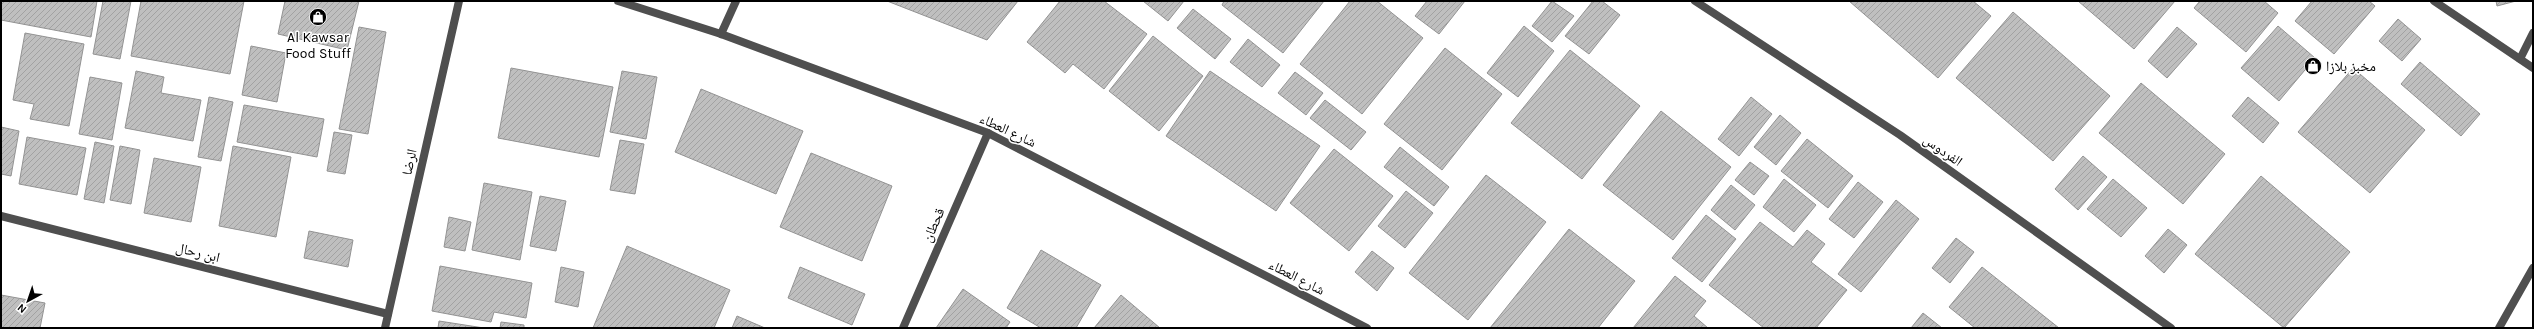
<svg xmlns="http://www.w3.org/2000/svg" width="2534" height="329" font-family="Karla,'Noto Naskh Arabic',sans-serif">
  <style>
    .building { fill: url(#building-hatch); stroke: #939393 }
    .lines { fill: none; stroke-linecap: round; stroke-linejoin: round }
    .lane { stroke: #4f4f4f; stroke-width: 8 }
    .street { stroke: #4f4f4f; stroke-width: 8 }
    .labels { text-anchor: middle; stroke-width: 3; stroke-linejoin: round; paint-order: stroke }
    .poi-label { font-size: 14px; fill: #000; stroke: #fff }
    .street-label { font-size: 14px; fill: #000; stroke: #fff }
  </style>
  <defs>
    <pattern id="building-hatch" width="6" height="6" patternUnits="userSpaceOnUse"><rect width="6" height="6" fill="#bfbfbf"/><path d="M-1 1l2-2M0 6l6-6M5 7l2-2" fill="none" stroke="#a2a2a2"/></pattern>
  </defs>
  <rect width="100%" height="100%" fill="#fff"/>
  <g class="building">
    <path d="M1,1H97L91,37L1,20Z"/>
    <path d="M103,1H131L120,59L93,54Z"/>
    <path d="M141,1H244L230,74L131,56Z"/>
    <path d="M285,1H359L347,50L278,34Z"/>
    <path d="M887,1H1018L987,40Z"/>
    <path d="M1060,1H1104L1147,34L1104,89L1073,64L1065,73L1027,42Z"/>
    <path d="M1143,1H1184L1168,21Z"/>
    <path d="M1224,1H1324L1283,53L1222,5Z"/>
    <path d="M1350,1H1377L1423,38L1362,114L1300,64Z"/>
    <path d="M1427,1H1465L1439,34L1415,16Z"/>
    <path d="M1552,1L1574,16L1552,42L1532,26Z"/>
    <path d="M1593,1H1602L1620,15L1589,54L1565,36Z"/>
    <path d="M1849,1H1973L1991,16L1938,78Z"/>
    <path d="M2078,1H2175L2134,49Z"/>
    <path d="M2200,1H2264L2278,13L2246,52L2194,8Z"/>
    <path d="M2312,1H2369L2375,6L2334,54L2295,21Z"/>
    <path d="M2496,1H2516L2497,6Z"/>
    <path d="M1193,9L1231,39L1215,59L1177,28Z"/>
    <path d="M2013,12L2110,96L2053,161L1956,78Z"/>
    <path d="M2398,19L2421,39L2402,61L2379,41Z"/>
    <path d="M1524,26L1554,51L1518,97L1487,73Z"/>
    <path d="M2278,26L2315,58L2279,101L2241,68Z"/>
    <path d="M359,27L386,32L368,134L339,129Z"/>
    <path d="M2177,27L2197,44L2167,78L2148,61Z"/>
    <path d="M25,33L84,44L69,126L30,119L34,104L13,100Z"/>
    <path d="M1153,36L1203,76L1159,131L1109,91Z"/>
    <path d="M1248,39L1280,65L1262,87L1230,62Z"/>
    <path d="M251,46L286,53L277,102L242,95Z"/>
    <path d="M1445,48L1502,94L1442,170L1384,124Z"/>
    <path d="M1570,50L1640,106L1582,179L1511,123Z"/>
    <path d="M2420,62L2480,114L2461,136L2401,84Z"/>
    <path d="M511,68L613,87L599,157L498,138Z"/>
    <path d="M2353,68L2425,130L2370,193L2298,132Z"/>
    <path d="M136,71L164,77L161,93L201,100L193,141L125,128Z"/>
    <path d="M622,71L657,77L646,139L610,132Z"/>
    <path d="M1210,71L1320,146L1276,211L1166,136Z"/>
    <path d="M1295,72L1323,93L1306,115L1278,93Z"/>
    <path d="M90,77L122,83L112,140L79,134Z"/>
    <path d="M2141,83L2225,154L2183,204L2099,133Z"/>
    <path d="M701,89L803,131L776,194L675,152Z"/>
    <path d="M209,97L233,102L221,161L198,157Z"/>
    <path d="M1751,97L1772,114L1739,156L1718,139Z"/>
    <path d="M2248,97L2279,123L2263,143L2232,116Z"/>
    <path d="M1325,100L1366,132L1351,150L1310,118Z"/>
    <path d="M244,105L324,119L317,157L237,142Z"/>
    <path d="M1661,111L1731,167L1673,240L1603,185Z"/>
    <path d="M1780,115L1801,133L1776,165L1754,147Z"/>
    <path d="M1,127L19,131L11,176L1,174Z"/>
    <path d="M334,132L352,135L345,174L327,171Z"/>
    <path d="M27,137L86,148L77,195L19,184Z"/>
    <path d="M1807,139L1853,176L1828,208L1781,171Z"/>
    <path d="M620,140L644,144L635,194L610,190Z"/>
    <path d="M95,142L114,146L104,203L84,199Z"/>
    <path d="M120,146L140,150L131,204L110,200Z"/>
    <path d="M233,146L291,157L276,237L219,226Z"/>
    <path d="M1400,147L1449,187L1434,206L1384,167Z"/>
    <path d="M1334,149L1393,196L1349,251L1290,203Z"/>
    <path d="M811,153L892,186L862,261L780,227Z"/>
    <path d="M2083,156L2107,177L2078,210L2055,189Z"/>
    <path d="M154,158L201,167L191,222L144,213Z"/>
    <path d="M1750,162L1769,176L1754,195L1735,180Z"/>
    <path d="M1486,175L1546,222L1468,320L1409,273Z"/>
    <path d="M2261,176L2350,252L2284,328L2195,254Z"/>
    <path d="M1784,179L1816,205L1794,232L1763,207Z"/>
    <path d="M2113,179L2147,208L2121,237L2087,209Z"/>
    <path d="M1858,182L1883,202L1854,238L1829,219Z"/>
    <path d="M484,183L532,192L520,260L472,250Z"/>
    <path d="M1731,185L1755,205L1735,230L1711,210Z"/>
    <path d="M1406,191L1433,213L1405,248L1378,226Z"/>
    <path d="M540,196L566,201L556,251L530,246Z"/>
    <path d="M1896,200L1919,219L1861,292L1838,274Z"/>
    <path d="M1706,215L1736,239L1702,282L1672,258Z"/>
    <path d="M449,217L471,222L465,251L444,247Z"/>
    <path d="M1760,222L1793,247L1807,230L1825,244L1811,262L1847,290L1816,328H1764L1709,285Z"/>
    <path d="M1569,229L1635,281L1598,328H1490Z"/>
    <path d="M2168,229L2187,245L2164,273L2145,256Z"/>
    <path d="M309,231L353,240L348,267L304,258Z"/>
    <path d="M1956,238L1974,252L1950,283L1932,268Z"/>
    <path d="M627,246L730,290L714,328H593Z"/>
    <path d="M1041,250L1101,285L1076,328H1041L1007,308Z"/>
    <path d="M1372,251L1394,268L1377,291L1355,272Z"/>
    <path d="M440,266L532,283L526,318L494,312L491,322L432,311Z"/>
    <path d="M561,267L584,272L578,307L555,302Z"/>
    <path d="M800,267L865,294L852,325L788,298Z"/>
    <path d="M1982,267L2059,328H1975L1949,307Z"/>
    <path d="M1675,276L1706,301L1694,316L1708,328H1633Z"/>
    <path d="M963,289L1010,322L1006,328H936Z"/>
    <path d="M1,295L45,303L40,328H1Z"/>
    <path d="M1121,295L1160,328H1094Z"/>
    <path d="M1923,313L1942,328H1911Z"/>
    <path d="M737,316L765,328H732Z"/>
    <path d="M439,321L484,328H438Z"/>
    <path d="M501,322L524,325V328H500Z"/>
  </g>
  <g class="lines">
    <path class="lane" d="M2499,328L2533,268"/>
    <g class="street">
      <path d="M618,1L721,34L988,133L1367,328"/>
      <path d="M1695,1L1900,135L2171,328"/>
      <path d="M2434,1L2533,68"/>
      <path d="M721,34L736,1"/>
      <path d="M2520,59L2533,33"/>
      <path d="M1,216L388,314"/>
      <path d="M385,328L459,1"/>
      <path d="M903,328L988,133"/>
    </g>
  </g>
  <defs>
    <symbol id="shop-disc" viewBox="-11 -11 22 22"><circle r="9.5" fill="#000" stroke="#fff"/><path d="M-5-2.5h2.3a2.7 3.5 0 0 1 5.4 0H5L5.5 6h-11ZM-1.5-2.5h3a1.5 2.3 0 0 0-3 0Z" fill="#fff"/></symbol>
  </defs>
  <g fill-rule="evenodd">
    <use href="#shop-disc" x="308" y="7" width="20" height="20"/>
    <use href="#shop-disc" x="2303" y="56" width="20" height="20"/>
  </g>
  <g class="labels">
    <g class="poi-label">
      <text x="318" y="42">Al Kawsar<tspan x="318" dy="16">Food Stuff</tspan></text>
      <text x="2326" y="71" text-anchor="start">مخبز بلازا</text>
    </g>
    <g class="street-label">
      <text transform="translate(1008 130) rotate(25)" y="5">شارع العطاء</text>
      <text transform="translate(1943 150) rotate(35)" y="5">الفردوس</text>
      <text transform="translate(409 162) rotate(-77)" y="5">الرضا</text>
      <text transform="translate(933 225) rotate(-66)" y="5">قحطان</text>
      <text transform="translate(198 252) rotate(14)" y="5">ابن رحال</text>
      <text transform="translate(1297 277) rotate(27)" y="5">شارع العطاء</text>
    </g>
  </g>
  <rect width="2534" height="329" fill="none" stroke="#000000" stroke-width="4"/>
  <g transform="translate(28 301) rotate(220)" stroke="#ffffff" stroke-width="3" paint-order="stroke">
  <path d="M0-3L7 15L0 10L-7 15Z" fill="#000000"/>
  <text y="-6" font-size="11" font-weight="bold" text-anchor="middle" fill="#000000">N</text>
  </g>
</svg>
